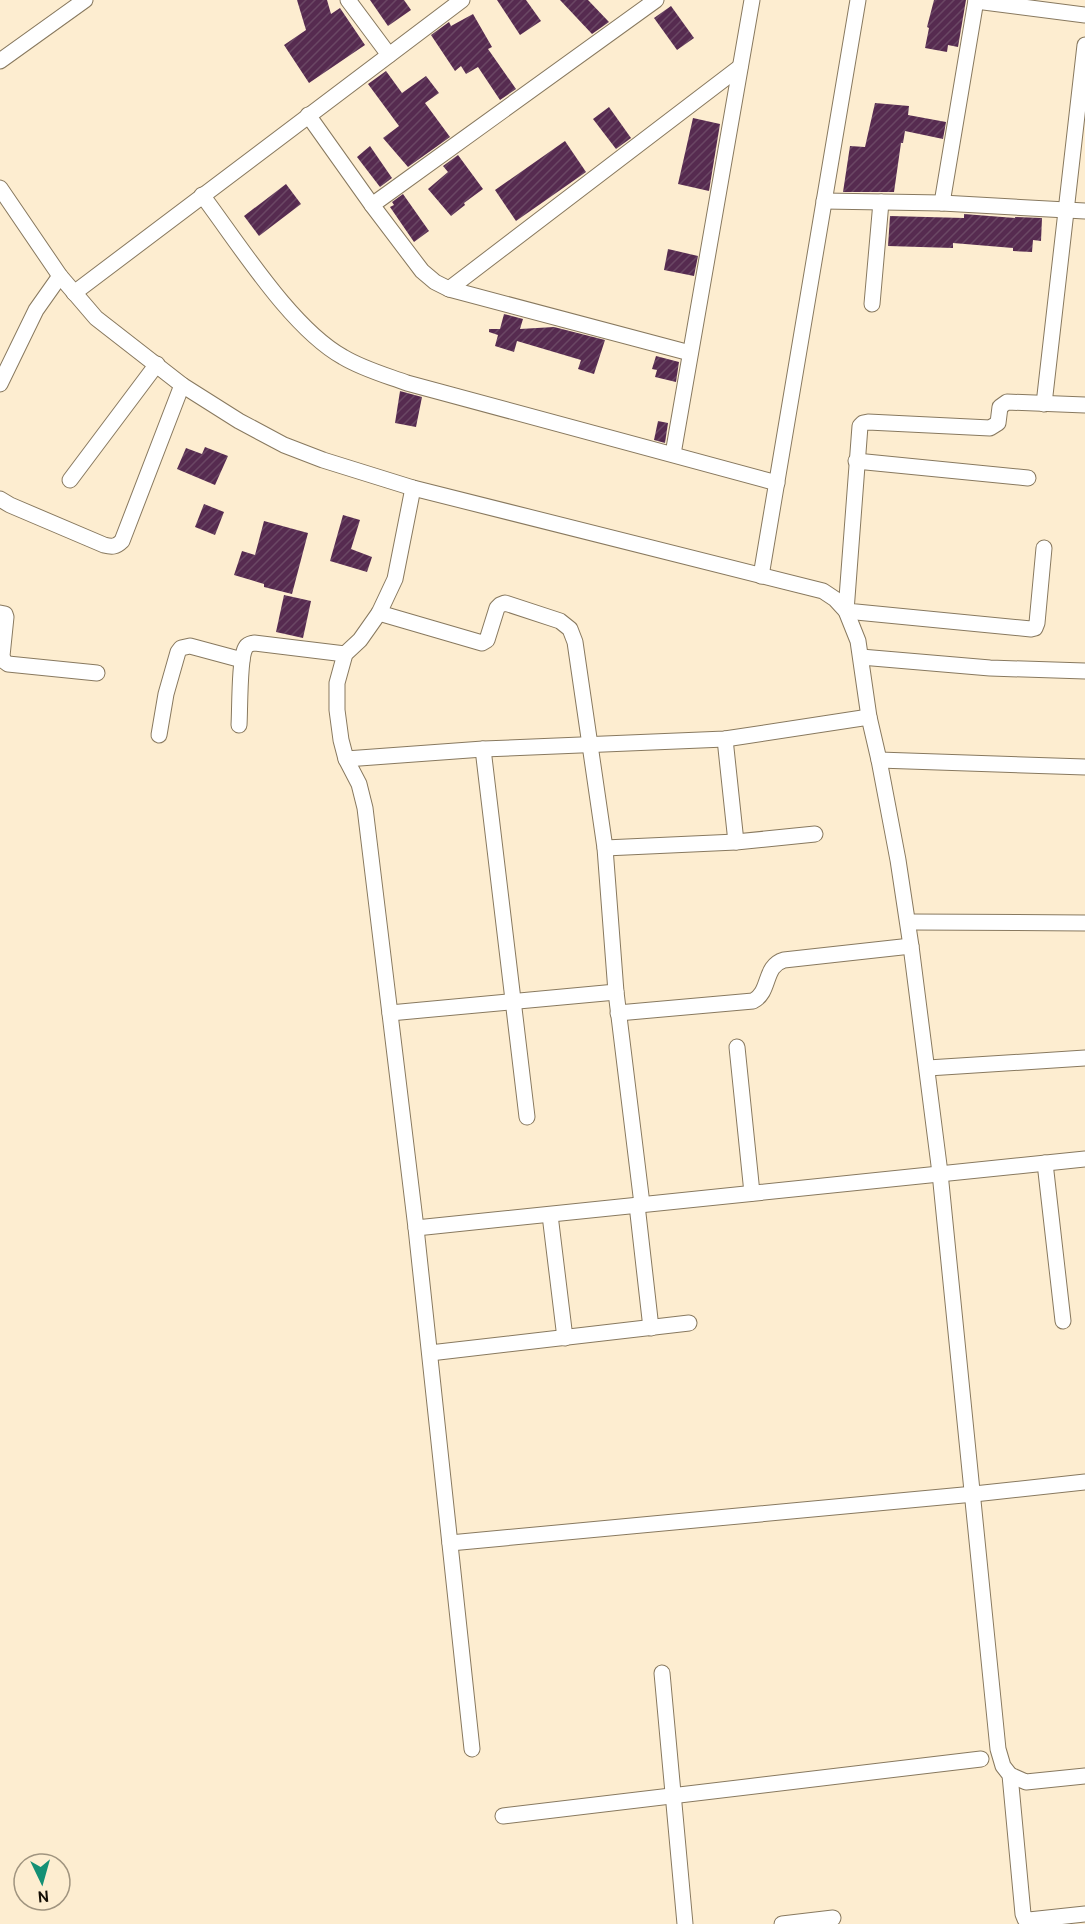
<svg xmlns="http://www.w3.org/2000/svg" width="1085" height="1924" font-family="Cabin,sans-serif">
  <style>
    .building { fill: url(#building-hatch) }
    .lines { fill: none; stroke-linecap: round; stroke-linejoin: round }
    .street-casing { stroke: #88795f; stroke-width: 17 }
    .street { stroke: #fff; stroke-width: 15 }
  </style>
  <defs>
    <pattern id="building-hatch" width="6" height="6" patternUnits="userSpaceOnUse" patternTransform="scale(1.5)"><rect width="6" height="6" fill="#562b50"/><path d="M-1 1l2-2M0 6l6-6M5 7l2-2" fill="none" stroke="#6a4764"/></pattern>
  </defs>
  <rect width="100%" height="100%" fill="#fdedd0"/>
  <g class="building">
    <path d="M297,0H327L331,14L340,8L365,45L309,83L284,45L306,30Z"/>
    <path d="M370,0H404L411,10L388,26Z"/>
    <path d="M497,0H526L541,21L520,35Z"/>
    <path d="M560,0H588L609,22L592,34Z"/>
    <path d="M934,0H966L958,47L948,45L947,52L925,48L929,28L927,27Z"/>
    <path d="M671,6L694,38L677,50L654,18Z"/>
    <path d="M473,14L492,47L488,49L516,89L500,100L478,67L466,74L461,66L455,71L431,35L449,22L451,26Z"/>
    <path d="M386,71L402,93L426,76L439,93L425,103L450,137L408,167L383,138L399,126L368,84Z"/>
    <path d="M875,103L909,106L908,115L946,122L943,139L905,131L903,143H901L894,192H843L850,146L865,147Z"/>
    <path d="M609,107L631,138L616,149L593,119Z"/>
    <path d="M693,118L720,124L709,191L678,184Z"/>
    <path d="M565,141L586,172L516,221L495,190Z"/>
    <path d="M370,146L392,178L380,187L357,157Z"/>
    <path d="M458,155L483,189L464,203L465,205L451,216L428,189L448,172L443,166Z"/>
    <path d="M286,184L301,204L259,236L244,216Z"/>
    <path d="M403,194L429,231L414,242L390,207L394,205L392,202Z"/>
    <path d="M964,214L1015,218V217L1042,218L1041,241L1033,240L1032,252L1013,251V248L953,243V248L888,246L890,216L964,218Z"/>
    <path d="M668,249L698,256L694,276L664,270Z"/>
    <path d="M504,314L523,319L520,329L554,327L605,340L594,374L578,369L581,360L517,341L514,352L495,346L498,335L489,332V329H500Z"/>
    <path d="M656,356L679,362L676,382L655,377L657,370L652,369Z"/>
    <path d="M400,391L422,397L416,427L395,423Z"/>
    <path d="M658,421L668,423L665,443L654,440Z"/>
    <path d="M205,447L228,456L215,485L177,469L186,448L202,454Z"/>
    <path d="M204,504L224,512L215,535L195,527Z"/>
    <path d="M343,515L360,520L351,549L372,557L367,572L330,561Z"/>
    <path d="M264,521L308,533L292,594L264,587V584L234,575L242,551L255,555Z"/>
    <path d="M284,595L311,601L303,638L276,632Z"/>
  </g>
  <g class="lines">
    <defs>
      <g id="street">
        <path d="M348,0L389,55"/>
        <path d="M976,1L1085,15"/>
        <path d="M0,61L85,0"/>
        <path d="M308,115L372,205L422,271L435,282L449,289L690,353"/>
        <path d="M0,188L60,276L96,318L182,385L239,421L284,445L323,460L413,488L823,591L835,599L846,611L858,641L869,717L879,760L898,860L911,946L940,1173L998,1749L1003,1766L1010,1775L1023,1914L1025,1919L1029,1920L1085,1914"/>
        <path d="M202,195C239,244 291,328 343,357C363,369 385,375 407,383L777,483"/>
        <path d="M824,201L942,203L1085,211"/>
        <path d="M942,203L976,0"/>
        <path d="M372,205L656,0"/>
        <path d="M449,289L740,67"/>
        <path d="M74,293L462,0"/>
        <path d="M872,304L881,202"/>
        <path d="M0,384L36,310L60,276"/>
        <path d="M1044,404L1085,45"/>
        <path d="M673,454L752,0"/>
        <path d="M856,461L1028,478"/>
        <path d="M70,480L157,364"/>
        <path d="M413,488L395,579L379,613L360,640L345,654L337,683V710L341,740L346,759L359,784L365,808L416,1228L472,1749"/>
        <path d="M0,499L10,505L104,545C112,547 116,547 122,541L182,385"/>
        <path d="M1044,548L1037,623L1035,628L1031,629L846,611L860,426L863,423L868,422L990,428L998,423L1000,407L1007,402L1085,405"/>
        <path d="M761,576L858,0"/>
        <path d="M0,613L5,614L6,617L2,656L4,661L8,664L97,673"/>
        <path d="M379,613L482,643L487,640L497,608L500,605L505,603L560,621L570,629L575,642L605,848L616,992L642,1204"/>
        <path d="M861,657L990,668L1085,671"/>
        <path d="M239,725C240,711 239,656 246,647C248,644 250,644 254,643L345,654"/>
        <path d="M159,735L166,694L178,652L181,648L190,646L242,660"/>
        <path d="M725,739L736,842"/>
        <path d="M483,749L527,1117"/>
        <path d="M346,759L483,749L725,739L869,717"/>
        <path d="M879,760L1085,767"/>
        <path d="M605,848L736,842L815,834"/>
        <path d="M911,922L1085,923"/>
        <path d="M390,1013L616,992"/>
        <path d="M618,1013L753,1001C771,992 763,966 784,960L911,946"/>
        <path d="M737,1047L752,1193"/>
        <path d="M928,1068L1085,1058"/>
        <path d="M1045,1163L1063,1321"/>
        <path d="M637,1205L651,1328"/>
        <path d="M550,1215L565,1338"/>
        <path d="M416,1228L1085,1159"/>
        <path d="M430,1353L689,1323"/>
        <path d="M450,1543L974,1494L1085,1482"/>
        <path d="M662,1673L685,1924"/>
        <path d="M1010,1775L1026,1782L1085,1776"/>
        <path d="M503,1816L981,1759"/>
        <path d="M782,1924L833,1918"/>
      </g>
    </defs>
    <use href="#street" class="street-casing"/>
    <use href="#street" class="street"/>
  </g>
  <g transform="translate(42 1882) rotate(175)"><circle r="28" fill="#fdedd0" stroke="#a0947f" stroke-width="1.5"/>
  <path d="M0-4.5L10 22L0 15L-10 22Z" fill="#149075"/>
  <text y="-9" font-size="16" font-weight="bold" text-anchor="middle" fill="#140e05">N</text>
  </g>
</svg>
